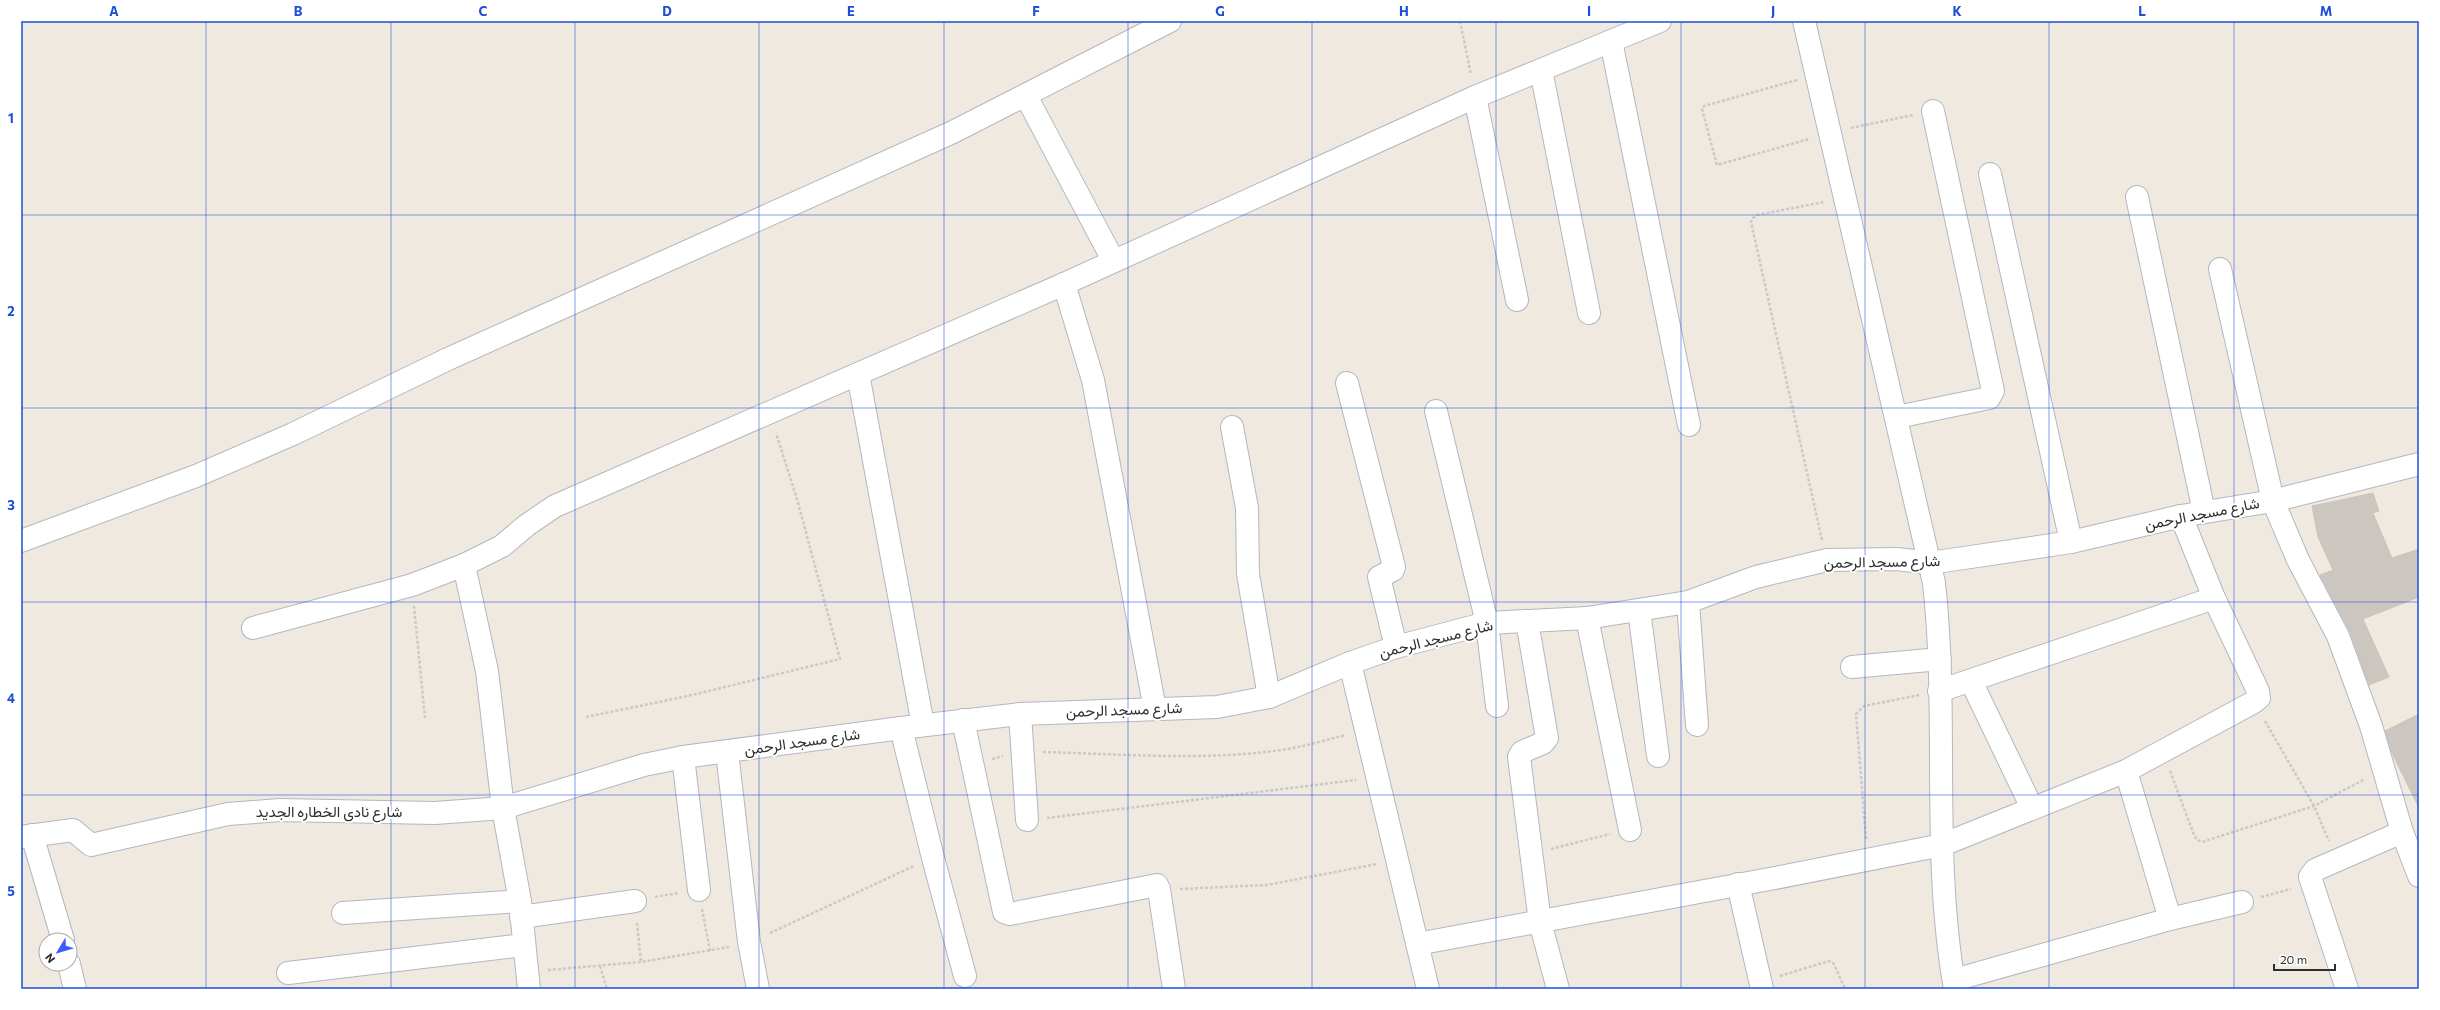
<svg xmlns="http://www.w3.org/2000/svg" width="2440" height="1010" viewBox="0 0 2440 1010" font-family="Commissioner,Vazirmatn,sans-serif">
<style>
.building{fill:#cbc6bf;stroke:#ccc6b9}
.lines{fill:none;stroke-linecap:round;stroke-linejoin:round}
.minor-casing{stroke:#b4b6c2;stroke-width:24}
.path{stroke:#c9c9c9;stroke-width:2.5;stroke-dasharray:3 2;stroke-linecap:butt}
.minor{stroke:#fff;stroke-width:22}
.grid{fill:none;stroke:#1d4ed8;stroke-width:1;stroke-opacity:0.55}
.labels{text-anchor:middle;stroke-width:4;stroke-linejoin:round;paint-order:stroke}
.street-label{font-size:15px;fill:#2e2e2e;stroke:#fff}
.neatline{fill:none;stroke:#1d4ed8;stroke-width:1.5}
.grid-label{font-size:13px;text-anchor:middle;font-weight:bold;fill:#1d4ed8}
</style>
<rect width="100%" height="100%" fill="#f0e9e0"/>
<g class="building">
<polygon points="2373,493 2379,511 2373,513 2392,558 2419,549 2419,597 2363,619 2389,677 2369,685 2350,632 2320,575 2333,570 2318,537 2312,506"/>
<polygon points="2419,714 2419,808 2392,753 2385,731"/>
</g>
<g class="lines">
<g class="minor-casing">
<g id="minor">
<path d="M1804,21L1934,583C1949,718 1931,855 1955,989"/>
<polyline points="1611,41 1689,425"/>
<polyline points="1541,70 1589,313"/>
<polyline points="1026,96 1113,260"/>
<polyline points="1475,97 1517,300"/>
<polyline points="1990,174 2071,542"/>
<polyline points="2137,197 2204,512"/>
<polyline points="2220,269 2273,501 2298,560 2338,636 2371,726 2402,832 2419,876"/>
<polyline points="1064,284 1093,380 1155,709"/>
<polyline points="858,374 923,725"/>
<polyline points="1347,383 1394,567 1393,570 1379,577 1396,647"/>
<polyline points="1436,411 1487,623 1497,706"/>
<polyline points="1897,417 1989,398 1993,391 1933,111"/>
<polyline points="1232,427 1247,508 1248,574 1269,697"/>
<polyline points="21,541 196,476 293,434 448,359 953,132 1170,21"/>
<polyline points="464,565 487,671 503,808 520,901 529,989"/>
<polyline points="1688,602 1697,725"/>
<polyline points="1639,610 1658,756"/>
<polyline points="1587,618 1630,830"/>
<polyline points="1527,621 1547,738 1543,743 1522,752 1519,757 1540,922 1558,989"/>
<polyline points="253,628 412,585 464,565 502,546 527,525 555,506 1064,284 1475,97 1660,21"/>
<polyline points="1350,663 1428,989"/>
<polyline points="1852,667 1940,659"/>
<polyline points="1971,681 2032,808"/>
<polyline points="1939,691 2214,598"/>
<polyline points="1020,714 1027,820"/>
<polyline points="963,720 1004,912 1010,914 1157,885 1159,889 1174,989"/>
<polyline points="901,728 933,858 965,976"/>
<polyline points="727,752 749,942 758,989"/>
<polyline points="683,757 699,890"/>
<polyline points="2126,771 2170,919"/>
<polyline points="32,835 63,940"/>
<polyline points="21,837 73,830 91,845 228,814 280,810 435,813 503,808 644,765 683,757 901,728 1020,714 1217,707 1269,697 1350,663 1396,647 1487,623 1587,618 1688,602 1756,577 1827,560 1897,559 1930,563 2071,542 2181,516 2273,501 2419,464"/>
<polyline points="1738,884 1762,989"/>
<polyline points="343,913 520,901"/>
<polyline points="521,917 635,901"/>
<polyline points="1417,944 1775,878 1942,845 2126,771 2254,702 2259,698 2258,691 2214,598 2181,516"/>
<polyline points="69,964 75,989"/>
<polyline points="288,973 524,945"/>
<polyline points="1954,980 2170,919 2242,902"/>
<polyline points="2347,989 2310,877 2315,870 2402,832"/>
</g>
</g>
<g class="path">
<polyline points="1460,21 1471,75"/>
<polyline points="1797,80 1704,106 1702,109 1717,165 1809,139"/>
<polyline points="1851,128 1913,115"/>
<polyline points="1822,540 1751,222 1753,218 1757,215 1824,202"/>
<polyline points="414,606 425,718"/>
<polyline points="586,717 688,696 840,659 797,499 776,433"/>
<polyline points="2265,721 2314,806 2329,841"/>
<path d="M1043,752C1122,754 1203,761 1281,750C1303,747 1325,740 1346,735"/>
<polyline points="992,759 1003,756"/>
<polyline points="2170,771 2194,835 2197,840 2202,842 2314,806 2365,779"/>
<polyline points="1047,818 1356,780"/>
<polyline points="1866,839 1856,714 1864,706 1919,695"/>
<polyline points="1551,849 1610,834"/>
<polyline points="1180,889 1267,885 1377,864"/>
<polyline points="655,897 678,893"/>
<polyline points="2261,897 2291,889"/>
<polyline points="702,909 710,951"/>
<polyline points="637,923 641,962"/>
<polyline points="770,933 914,866"/>
<polyline points="600,966 607,989"/>
<polyline points="548,970 641,962 729,947"/>
<polyline points="1780,976 1829,961 1834,964 1845,989"/>
</g>
<use href="#minor" class="minor"/>
</g>
<path class="grid" d="M206,21V989M391,21V989M575,21V989M759,21V989M944,21V989M1128,21V989M1312,21V989M1496,21V989M1681,21V989M1865,21V989M2049,21V989M2234,21V989M21,215H2419M21,408H2419M21,602H2419M21,795H2419"/>
<g class="labels">
<g class="street-label">
<text transform="translate(2202 514) rotate(-11)" y="5">شارع مسجد الرحمن</text>
<text transform="translate(1882 562) rotate(-1)" y="5">شارع مسجد الرحمن</text>
<text transform="translate(1436 639) rotate(-14)" y="5">شارع مسجد الرحمن</text>
<text transform="translate(1124 710) rotate(-2)" y="5">شارع مسجد الرحمن</text>
<text transform="translate(802 742) rotate(-8)" y="5">شارع مسجد الرحمن</text>
<text x="329" y="817">شارع نادى الخطاره الجديد</text>
</g>
</g>
<rect width="2440" height="1010" fill="none" stroke="#ffffff" stroke-width="44"/>
<g transform="translate(58 952) rotate(232)"><circle r="19" fill="#ffffff" stroke="#ababab"/>
<path d="M0-3L7 15L0 10L-7 15Z" fill="#3e5bff"/>
<text y="-6" font-size="11" font-weight="bold" text-anchor="middle" fill="#2e2e2e">N</text>
</g>
<path d="M2274 964v6h61v-6" fill="none" stroke="#2e2e2e" stroke-width="2"/>
<text x="2280" y="964" font-size="12" fill="#2e2e2e" stroke="#ffffff" stroke-width="3" paint-order="stroke">20 m</text>
<rect x="22" y="22" width="2396" height="966" class="neatline"/>
<g class="grid-label">
<text x="114" y="16">A</text>
<text x="298" y="16">B</text>
<text x="483" y="16">C</text>
<text x="667" y="16">D</text>
<text x="851" y="16">E</text>
<text x="1036" y="16">F</text>
<text x="1220" y="16">G</text>
<text x="1404" y="16">H</text>
<text x="1589" y="16">I</text>
<text x="1773" y="16">J</text>
<text x="1957" y="16">K</text>
<text x="2142" y="16">L</text>
<text x="2326" y="16">M</text>
<text x="11" y="123">1</text>
<text x="11" y="316">2</text>
<text x="11" y="510">3</text>
<text x="11" y="703">4</text>
<text x="11" y="896">5</text>
</g>
</svg>
